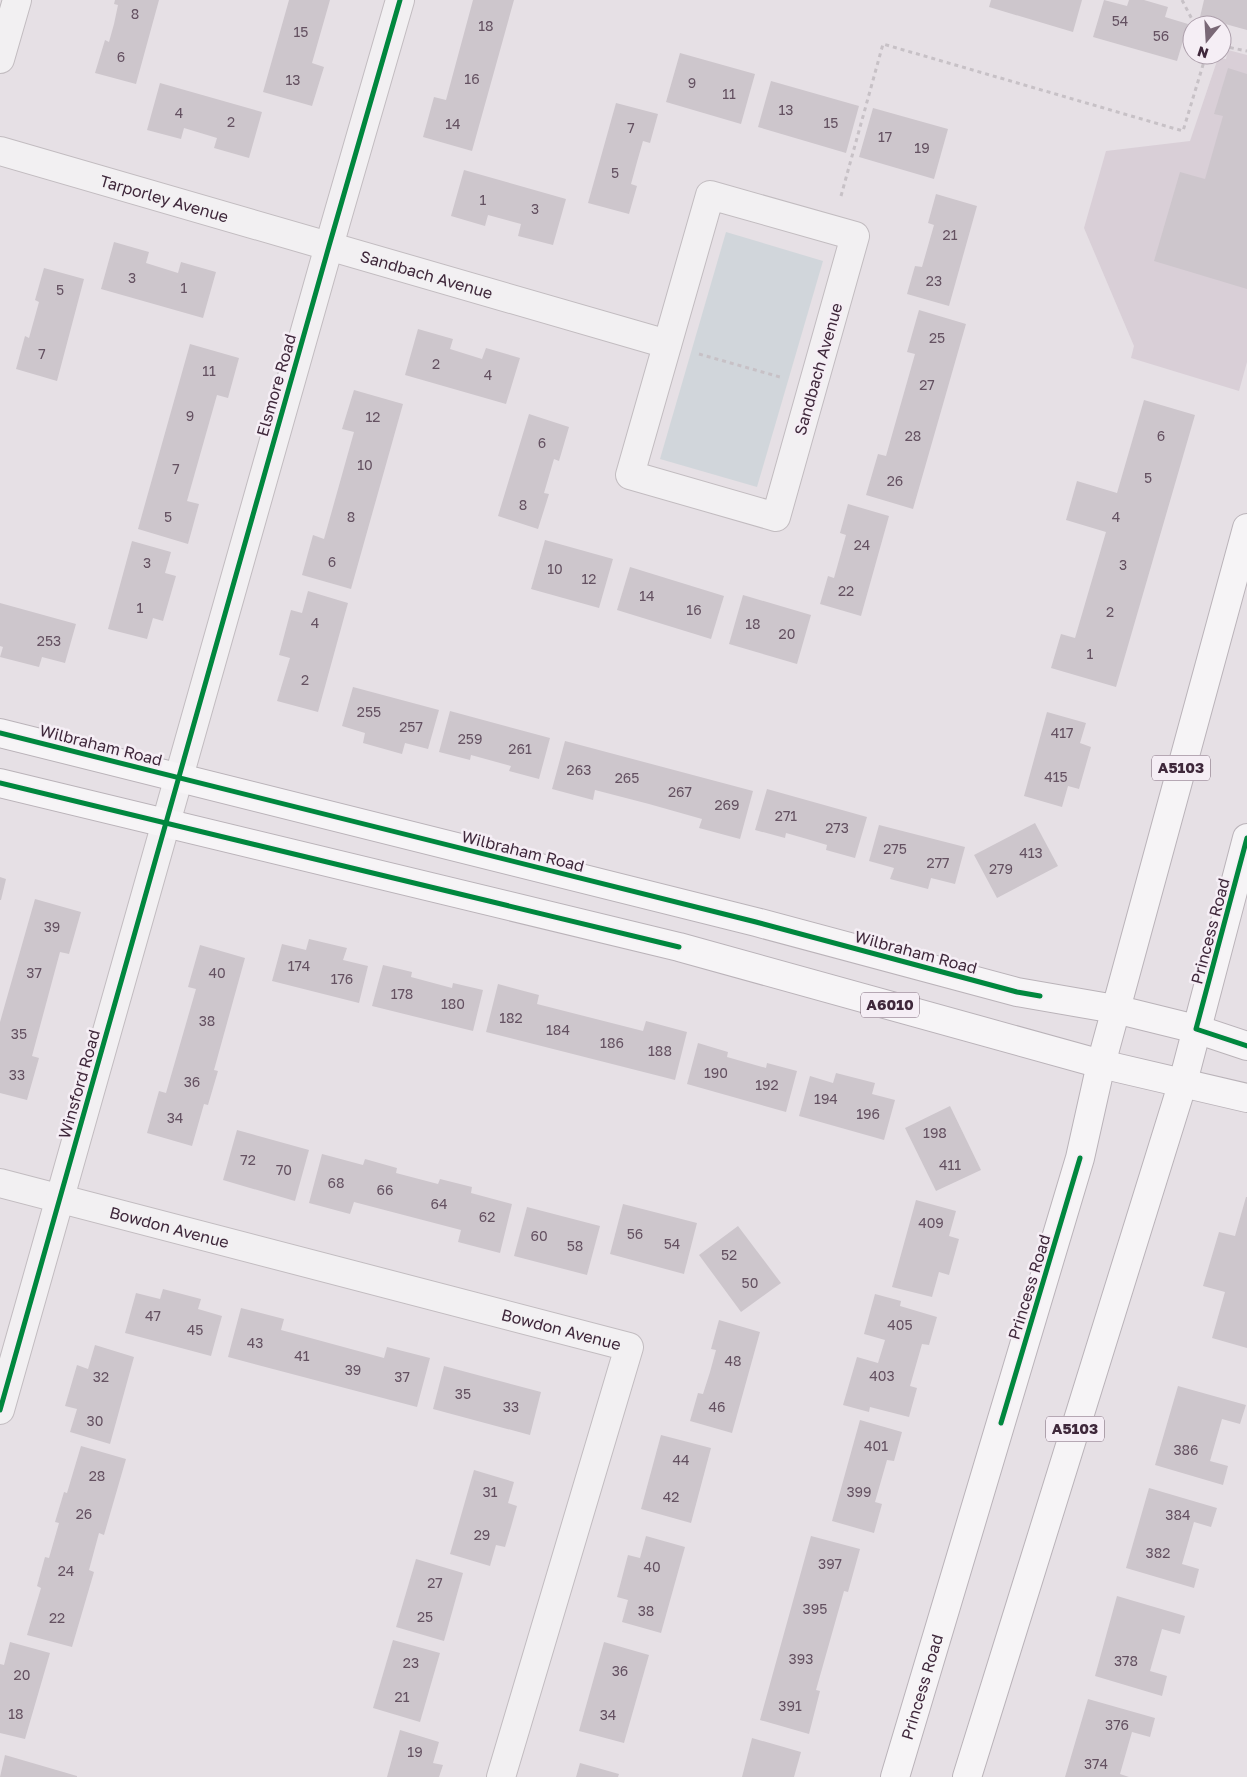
<svg xmlns="http://www.w3.org/2000/svg" width="1247" height="1777" viewBox="0 0 1247 1777" font-family="'Golos Text',sans-serif">
<style>
.built{fill:#d9cfd7}
.green{fill:#d1d6db}
.building{fill:#cdc6cc}
.lines{fill:none;stroke-linecap:round;stroke-linejoin:round}
.minor-casing{stroke:#c2bcc0;stroke-width:30}
.highway-casing{stroke:#bab3b9;stroke-width:30}
.path{stroke:#c7c1c6;stroke-width:3;stroke-dasharray:4 4;stroke-linecap:butt}
.minor{stroke:#f2f0f2;stroke-width:28}
.highway{stroke:#f6f4f6;stroke-width:28}
.cycleway-casing{stroke:#f5eef5;stroke-width:8}
.cycleway{stroke:#00873e;stroke-width:5}
.labels{text-anchor:middle;stroke-width:5;stroke-linejoin:round;paint-order:stroke}
.number-label{font-size:14px;fill:#645161}
.shield{fill:#f5eef5;stroke:#766373;stroke-width:1}
.shield-label{font-size:15px;font-weight:bold;fill:#3f283b}
.street-label{font-size:16px;fill:#3f283b;stroke:#f5eef5}
</style>
<rect width="100%" height="100%" fill="#e6e0e5"/>
<polygon class="built" points="1228,50 1247,55 1247,362 1239,391 1131,358 1134,346 1084,228 1106,151 1190,141 1218,58 1226,59"/>
<polygon class="green" points="726,232 823,261 757,487 660,459"/>
<g class="building">
<polygon points="115,0 159,0 136,84 95,73 105,40 109,42 114,24 118,5 114,4"/>
<polygon points="289,0 330,0 312,63 324,67 312,106 263,92"/>
<polygon points="473,0 514,0 472,151 423,137 434,97 446,100"/>
<polygon points="991,0 1082,0 1073,32 989,7"/>
<polygon points="1104,0 1127,6 1129,0 1144,0 1168,7 1165,17 1188,24 1177,61 1093,37"/>
<polygon points="1204,0 1247,0 1247,30 1200,17"/>
<polygon points="680,53 755,74 741,124 666,102"/>
<polygon points="1228,68 1247,74 1247,289 1154,261 1180,172 1205,179 1223,116 1214,114"/>
<polygon points="771,81 859,106 846,153 758,127"/>
<polygon points="160,83 262,112 249,158 214,148 217,138 184,128 181,139 147,130"/>
<polygon points="616,103 658,114 650,143 643,141 637,162 631,184 637,186 629,214 588,203"/>
<polygon points="873,108 948,129 934,179 859,157"/>
<polygon points="464,170 566,199 553,245 518,236 521,224 488,215 485,226 451,216"/>
<polygon points="936,194 977,206 949,306 907,294 915,266 922,267 934,225 928,223"/>
<polygon points="114,242 149,252 146,263 178,273 181,262 216,272 203,318 101,289"/>
<polygon points="44,268 84,279 57,381 16,369 25,336 29,338 39,302 35,300"/>
<polygon points="919,310 966,324 913,509 866,495 878,454 886,456 915,354 907,352"/>
<polygon points="418,329 453,339 450,349 482,359 486,348 520,358 506,404 405,375"/>
<polygon points="190,344 239,358 228,398 217,395 187,501 199,504 188,544 138,529"/>
<polygon points="354,390 403,404 351,589 302,575 313,535 324,539 354,432 342,429"/>
<polygon points="1144,400 1195,415 1116,687 1051,668 1061,634 1075,638 1106,532 1066,520 1077,481 1117,493"/>
<polygon points="529,414 569,427 559,461 554,459 544,493 549,494 538,529 498,516"/>
<polygon points="848,504 889,516 861,616 820,604 828,576 834,578 846,535 840,533"/>
<polygon points="545,540 613,559 599,608 531,589"/>
<polygon points="132,541 171,552 165,573 176,576 163,621 153,618 147,639 108,629"/>
<polygon points="630,567 724,596 711,639 617,610"/>
<polygon points="308,591 348,603 318,712 277,701 290,658 279,655 291,610 302,613"/>
<polygon points="743,595 811,615 797,664 729,644"/>
<polygon points="0,603 76,624 65,663 42,657 39,667 0,657 3,647 0,646"/>
<polygon points="353,687 439,710 428,749 405,743 402,754 363,743 365,733 342,726"/>
<polygon points="450,711 550,738 539,779 509,771 511,766 471,755 470,760 439,752"/>
<polygon points="1047,712 1086,723 1080,743 1091,747 1079,789 1068,786 1062,807 1024,796"/>
<polygon points="565,741 753,791 740,839 699,828 702,819 649,804 595,790 593,800 552,789"/>
<polygon points="767,789 867,817 855,858 826,850 827,845 807,839 786,833 785,838 755,830"/>
<polygon points="1035,823 1058,866 997,898 974,855"/>
<polygon points="879,825 965,847 955,884 931,878 928,889 890,879 894,868 869,861"/>
<polygon points="0,877 6,879 1,900 0,900"/>
<polygon points="35,899 81,912 69,954 60,952 32,1056 39,1058 27,1100 0,1093 0,1022"/>
<polygon points="309,939 347,948 343,960 368,966 359,1003 272,981 282,944 306,950"/>
<polygon points="200,945 245,958 214,1070 218,1071 208,1105 204,1104 192,1146 147,1133 159,1091 166,1093 196,989 188,987"/>
<polygon points="383,965 412,972 411,977 452,988 453,983 483,990 473,1031 372,1006"/>
<polygon points="498,984 539,995 537,1004 643,1031 646,1021 687,1032 675,1080 486,1032"/>
<polygon points="698,1043 728,1052 727,1057 766,1068 767,1063 797,1071 786,1112 687,1084"/>
<polygon points="836,1073 875,1083 872,1094 895,1100 884,1140 799,1116 810,1076 833,1083"/>
<polygon points="950,1106 981,1170 936,1191 905,1128"/>
<polygon points="237,1130 309,1150 295,1201 223,1180"/>
<polygon points="322,1154 363,1165 365,1159 397,1168 396,1173 438,1184 440,1179 472,1187 471,1193 512,1204 500,1253 458,1242 461,1230 354,1202 350,1214 309,1203"/>
<polygon points="1246,1197 1247,1197 1247,1348 1212,1338 1225,1292 1203,1286 1219,1232 1235,1236"/>
<polygon points="916,1200 956,1211 949,1236 959,1239 949,1275 939,1272 932,1297 892,1287"/>
<polygon points="623,1204 697,1223 684,1274 610,1254"/>
<polygon points="527,1207 600,1226 587,1275 514,1256"/>
<polygon points="738,1226 781,1283 741,1312 699,1255"/>
<polygon points="163,1289 201,1299 198,1309 222,1316 211,1356 125,1333 136,1293 160,1299"/>
<polygon points="875,1294 901,1301 900,1306 937,1317 929,1345 922,1344 910,1386 917,1388 909,1417 870,1407 869,1412 843,1405 857,1357 878,1363 885,1340 864,1334"/>
<polygon points="241,1308 284,1319 281,1330 384,1358 387,1347 430,1358 417,1407 228,1357"/>
<polygon points="719,1320 760,1332 732,1433 690,1421 698,1393 703,1394 710,1372 716,1350 711,1349"/>
<polygon points="95,1345 134,1357 110,1444 70,1432 77,1409 65,1406 77,1365 88,1369"/>
<polygon points="444,1366 541,1392 530,1435 433,1409"/>
<polygon points="1178,1386 1246,1405 1240,1424 1222,1419 1210,1461 1228,1466 1223,1485 1155,1465"/>
<polygon points="860,1420 902,1432 894,1461 887,1460 875,1502 882,1504 874,1533 832,1521"/>
<polygon points="661,1435 711,1448 691,1523 641,1509"/>
<polygon points="81,1446 126,1459 104,1535 99,1533 89,1570 94,1572 72,1647 27,1635 41,1588 37,1586 45,1557 49,1558 59,1523 55,1522 64,1492 67,1493"/>
<polygon points="474,1470 514,1482 508,1503 517,1506 511,1527 505,1547 496,1545 490,1566 450,1554"/>
<polygon points="1149,1488 1217,1508 1211,1527 1194,1522 1182,1564 1199,1569 1194,1588 1126,1568"/>
<polygon points="646,1536 685,1547 661,1633 622,1622 628,1600 617,1597 628,1555 640,1558"/>
<polygon points="811,1536 860,1549 848,1592 844,1591 816,1690 820,1691 809,1734 760,1720"/>
<polygon points="416,1559 463,1573 444,1641 396,1627"/>
<polygon points="1117,1596 1185,1616 1180,1634 1162,1629 1150,1671 1167,1676 1162,1696 1095,1676"/>
<polygon points="393,1640 440,1653 420,1722 373,1708"/>
<polygon points="10,1642 50,1653 25,1739 0,1733 0,1664 4,1665"/>
<polygon points="604,1642 649,1655 624,1743 579,1731"/>
<polygon points="1088,1699 1155,1718 1150,1737 1132,1732 1120,1774 1129,1777 1065,1777"/>
<polygon points="400,1730 439,1742 433,1763 443,1765 439,1777 387,1777"/>
<polygon points="752,1738 801,1752 794,1777 742,1777"/>
<polygon points="5,1755 77,1776 77,1777 0,1777"/>
<polygon points="580,1763 619,1774 618,1777 576,1777"/>
</g>
<g class="lines">
<g class="minor-casing">
<g id="minor">
<polyline points="0,59 17,0"/>
<path id="s1" d="M0,151L667,344"/>
<polygon points="710,195 855,236 776,517 630,475"/>
<path id="s2" d="M0,1183L629,1347L501,1777"/>
<polyline points="0,1410 329,246 400,0"/>
</g>
</g>
<g class="highway-casing">
<g id="highway">
<polyline points="0,733 756,922 1017,992 1115,1009 1196,1029 1247,1046"/>
<polyline points="0,783 679,947 1101,1064 1247,1098"/>
<path id="s3" d="M895,1777L1080,1158L1101,1064L1247,528"/>
<polyline points="967,1777 1183,1082 1247,838"/>
</g>
</g>
<g class="path">
<polyline points="1182,0 1195,25"/>
<polyline points="1222,46 1247,51"/>
<polyline points="841,196 883,44 1183,131 1206,55"/>
<polyline points="699,354 780,377"/>
</g>
<use href="#minor" class="minor"/>
<use href="#highway" class="highway"/>
<g class="cycleway-casing">
<g id="cycleway">
<polyline points="0,733 756,922 1017,992 1040,996"/>
<polyline points="0,783 679,947"/>
<polyline points="1247,838 1196,1029 1247,1046"/>
<polyline points="0,1410 329,246 400,0"/>
<polyline points="1001,1423 1080,1158"/>
</g>
</g>
<use href="#cycleway" class="cycleway"/>
</g>
<g class="labels">
<g class="number-label">
<text x="135" y="19">8</text>
<text x="1120" y="26">54</text>
<text x="486" y="31">18</text>
<text x="301" y="37">15</text>
<text x="1161" y="41">56</text>
<text x="121" y="62">6</text>
<text x="472" y="84">16</text>
<text x="293" y="85">13</text>
<text x="692" y="88">9</text>
<text x="729" y="99">11</text>
<text x="786" y="115">13</text>
<text x="179" y="118">4</text>
<text x="231" y="127">2</text>
<text x="831" y="128">15</text>
<text x="453" y="129">14</text>
<text x="631" y="133">7</text>
<text x="885" y="142">17</text>
<text x="922" y="153">19</text>
<text x="615" y="178">5</text>
<text x="483" y="205">1</text>
<text x="535" y="214">3</text>
<text x="950" y="240">21</text>
<text x="132" y="283">3</text>
<text x="934" y="286">23</text>
<text x="184" y="293">1</text>
<text x="60" y="295">5</text>
<text x="937" y="343">25</text>
<text x="42" y="359">7</text>
<text x="436" y="369">2</text>
<text x="209" y="376">11</text>
<text x="488" y="380">4</text>
<text x="927" y="390">27</text>
<text x="190" y="421">9</text>
<text x="373" y="422">12</text>
<text x="913" y="441">28</text>
<text x="1161" y="441">6</text>
<text x="542" y="448">6</text>
<text x="365" y="470">10</text>
<text x="176" y="474">7</text>
<text x="1148" y="483">5</text>
<text x="895" y="486">26</text>
<text x="523" y="510">8</text>
<text x="168" y="522">5</text>
<text x="351" y="522">8</text>
<text x="1116" y="522">4</text>
<text x="862" y="550">24</text>
<text x="332" y="567">6</text>
<text x="147" y="568">3</text>
<text x="1123" y="570">3</text>
<text x="555" y="574">10</text>
<text x="589" y="584">12</text>
<text x="846" y="596">22</text>
<text x="647" y="601">14</text>
<text x="140" y="613">1</text>
<text x="694" y="615">16</text>
<text x="1110" y="617">2</text>
<text x="315" y="628">4</text>
<text x="753" y="629">18</text>
<text x="787" y="639">20</text>
<text x="49" y="646">253</text>
<text x="1090" y="659">1</text>
<text x="305" y="685">2</text>
<text x="369" y="717">255</text>
<text x="411" y="732">257</text>
<text x="1062" y="738">417</text>
<text x="470" y="744">259</text>
<text x="520" y="754">261</text>
<text x="579" y="775">263</text>
<text x="1056" y="782">415</text>
<text x="627" y="783">265</text>
<text x="680" y="797">267</text>
<text x="727" y="810">269</text>
<text x="786" y="821">271</text>
<text x="837" y="833">273</text>
<text x="895" y="854">275</text>
<text x="1031" y="858">413</text>
<text x="938" y="868">277</text>
<text x="1001" y="874">279</text>
<text x="52" y="932">39</text>
<text x="299" y="971">174</text>
<text x="34" y="978">37</text>
<text x="217" y="978">40</text>
<text x="342" y="984">176</text>
<text x="402" y="999">178</text>
<text x="453" y="1009">180</text>
<text x="511" y="1023">182</text>
<text x="207" y="1026">38</text>
<text x="558" y="1035">184</text>
<text x="19" y="1039">35</text>
<text x="612" y="1048">186</text>
<text x="660" y="1056">188</text>
<text x="716" y="1078">190</text>
<text x="17" y="1080">33</text>
<text x="192" y="1087">36</text>
<text x="767" y="1090">192</text>
<text x="826" y="1104">194</text>
<text x="868" y="1119">196</text>
<text x="175" y="1123">34</text>
<text x="935" y="1138">198</text>
<text x="248" y="1165">72</text>
<text x="950" y="1170">411</text>
<text x="284" y="1175">70</text>
<text x="336" y="1188">68</text>
<text x="385" y="1195">66</text>
<text x="439" y="1209">64</text>
<text x="487" y="1222">62</text>
<text x="931" y="1228">409</text>
<text x="635" y="1239">56</text>
<text x="539" y="1241">60</text>
<text x="672" y="1249">54</text>
<text x="575" y="1251">58</text>
<text x="729" y="1260">52</text>
<text x="750" y="1288">50</text>
<text x="153" y="1321">47</text>
<text x="900" y="1330">405</text>
<text x="195" y="1335">45</text>
<text x="255" y="1348">43</text>
<text x="302" y="1361">41</text>
<text x="733" y="1366">48</text>
<text x="353" y="1375">39</text>
<text x="882" y="1381">403</text>
<text x="101" y="1382">32</text>
<text x="402" y="1382">37</text>
<text x="463" y="1399">35</text>
<text x="511" y="1412">33</text>
<text x="717" y="1412">46</text>
<text x="95" y="1426">30</text>
<text x="876" y="1451">401</text>
<text x="1186" y="1455">386</text>
<text x="681" y="1465">44</text>
<text x="97" y="1481">28</text>
<text x="490" y="1497">31</text>
<text x="859" y="1497">399</text>
<text x="671" y="1502">42</text>
<text x="84" y="1519">26</text>
<text x="1178" y="1520">384</text>
<text x="482" y="1540">29</text>
<text x="1158" y="1558">382</text>
<text x="830" y="1569">397</text>
<text x="652" y="1572">40</text>
<text x="66" y="1576">24</text>
<text x="435" y="1588">27</text>
<text x="815" y="1614">395</text>
<text x="646" y="1616">38</text>
<text x="425" y="1622">25</text>
<text x="57" y="1623">22</text>
<text x="801" y="1664">393</text>
<text x="1126" y="1666">378</text>
<text x="411" y="1668">23</text>
<text x="620" y="1676">36</text>
<text x="22" y="1680">20</text>
<text x="402" y="1702">21</text>
<text x="790" y="1711">391</text>
<text x="16" y="1719">18</text>
<text x="608" y="1720">34</text>
<text x="1117" y="1730">376</text>
<text x="415" y="1757">19</text>
<text x="1096" y="1769">374</text>
</g>
<g class="shield">
<rect x="1152" y="755.5" width="58" height="25" rx="4"/>
<rect x="861" y="992.5" width="58" height="25" rx="4"/>
<rect x="1046" y="1416.5" width="58" height="25" rx="4"/>
</g>
<g class="shield-label">
<text x="1181" y="773">A5103</text>
<text x="890" y="1010">A6010</text>
<text x="1075" y="1434">A5103</text>
</g>
<g class="street-label">
<text dy="6" stroke="none"><textPath href="#s1" startOffset="171">Tarporley Avenue</textPath></text>
<text dy="6" stroke="none"><textPath href="#s1" startOffset="444">Sandbach Avenue</textPath></text>
<text transform="translate(818 369) rotate(-74)" y="6">Sandbach Avenue</text>
<text transform="translate(276 385) rotate(-74)" y="6">Elsmore Road</text>
<text transform="translate(101 745) rotate(14)" y="6">Wilbraham Road</text>
<text transform="translate(523 851) rotate(14)" y="6">Wilbraham Road</text>
<text transform="translate(1210 931) rotate(-75)" y="6">Princess Road</text>
<text transform="translate(916 952) rotate(15)" y="6">Wilbraham Road</text>
<text transform="translate(79 1084) rotate(-74)" y="6">Winsford Road</text>
<text dy="6" stroke="none"><textPath href="#s2" startOffset="175">Bowdon Avenue</textPath></text>
<text transform="translate(1029 1287) rotate(-73)" y="6">Princess Road</text>
<text dy="6" stroke="none"><textPath href="#s2" startOffset="580">Bowdon Avenue</textPath></text>
<text dy="6" stroke="none"><textPath href="#s3" startOffset="94">Princess Road</textPath></text>
</g>
</g>
<g transform="translate(1207 40) rotate(198)"><circle r="24" fill="#f5eef5" stroke="#ac9fab"/>
<path d="M0-4L9 19L0 12L-9 19Z" fill="#796876"/>
<text y="-8" font-size="14" font-weight="bold" text-anchor="middle" fill="#3f283b">N</text>
</g>
</svg>
